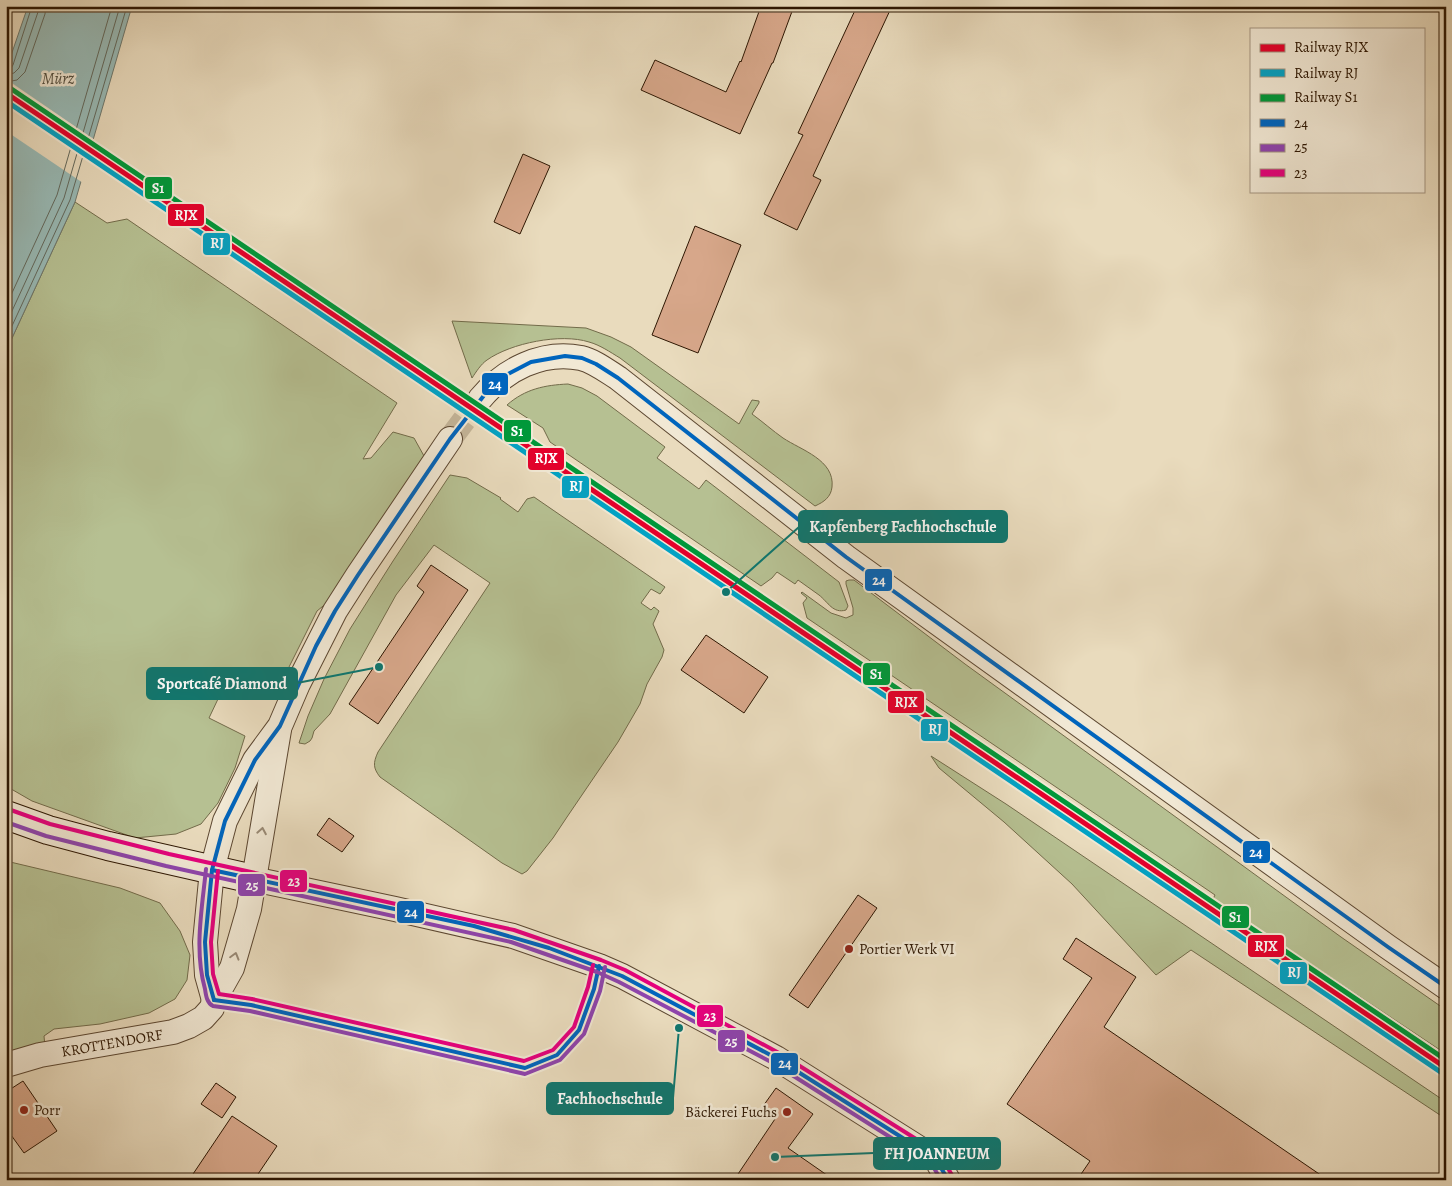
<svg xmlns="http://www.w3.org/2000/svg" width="1452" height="1186" viewBox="0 0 1452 1186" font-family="Alegreya,serif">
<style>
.green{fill:#b6c092;stroke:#726b4a}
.water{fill:#98bab6;stroke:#6d786e}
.pier{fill:#e9dbbd}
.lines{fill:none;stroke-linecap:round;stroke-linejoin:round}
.shore{stroke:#62685c;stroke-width:1}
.building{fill:#d7a78a;stroke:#2d1602}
.street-tunnel{stroke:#c3b498;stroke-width:24;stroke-dasharray:24 12;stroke-linecap:butt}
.street-casing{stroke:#5c4731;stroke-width:26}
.secondary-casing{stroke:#2d1602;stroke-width:30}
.street{stroke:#f1e8d4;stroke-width:24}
.secondary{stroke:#f1e8d4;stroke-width:28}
.bus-1-casing{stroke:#f1e8d4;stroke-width:8}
.bus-2-casing{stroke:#f1e8d4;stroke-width:8}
.bus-3-casing{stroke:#f1e8d4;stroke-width:8}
.bus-1{stroke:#0065bd;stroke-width:4}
.bus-2{stroke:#8e44ad;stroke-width:4}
.bus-3{stroke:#e5007d;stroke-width:4}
.rail-1-casing{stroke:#f1e8d4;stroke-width:9}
.rail-2-casing{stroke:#f1e8d4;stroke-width:9}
.rail-3-casing{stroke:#f1e8d4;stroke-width:9}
.rail-1{stroke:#e4002b;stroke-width:5}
.rail-2{stroke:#02a2c4;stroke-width:5}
.rail-3{stroke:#00983a;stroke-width:5}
.oneway{stroke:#998a76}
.poi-dot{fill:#8f2418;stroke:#f1e8d4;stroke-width:2}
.labels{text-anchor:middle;stroke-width:5;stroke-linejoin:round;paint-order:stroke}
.poi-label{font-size:15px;fill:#2d1602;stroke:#f1e8d4;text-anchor:start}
.street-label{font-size:15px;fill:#2d1602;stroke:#f1e8d4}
.water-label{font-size:16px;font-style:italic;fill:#524f41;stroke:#f1e8d4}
.leader{fill:none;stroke:#0f766e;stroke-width:2}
.callout-dot{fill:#0f766e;stroke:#f1e8d4;stroke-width:2}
.callout{fill:#0f766e;stroke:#0f766e;stroke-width:2}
.callout-label{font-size:16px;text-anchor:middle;font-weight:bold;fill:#fff}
.line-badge{stroke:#f1e8d4;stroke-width:2}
.badge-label{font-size:14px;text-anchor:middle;font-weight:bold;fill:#fff}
</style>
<rect width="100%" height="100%" fill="#e9dbbd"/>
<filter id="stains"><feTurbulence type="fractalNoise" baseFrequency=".004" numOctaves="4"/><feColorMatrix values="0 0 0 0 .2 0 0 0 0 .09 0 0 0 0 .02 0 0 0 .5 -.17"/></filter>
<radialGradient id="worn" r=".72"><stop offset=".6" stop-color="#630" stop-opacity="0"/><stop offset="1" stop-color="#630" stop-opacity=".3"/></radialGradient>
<g class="green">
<polygon points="75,202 107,223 127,219 397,403 363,459 371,458 393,432 414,438 424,456 339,593 317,611 286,673 274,690 262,695 227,680 209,718 245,736 235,768 218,803 201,824 176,834 135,838 32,801 6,786 6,351"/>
<path d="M452,321L586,328L611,337L631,347L739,424L752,400L759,401V403L752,414C763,422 773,431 783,438C801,450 835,460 832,487C831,497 824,502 815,506L620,358C610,352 600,345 589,342C561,333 511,343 487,360C481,364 476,372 472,378Z"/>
<path d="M568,384L582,388L597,396L665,447L657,458L699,489L706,480L839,582L848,606L846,610C833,614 828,602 819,595C812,590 805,585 798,580L795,584L777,572L772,578L761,586L550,442L543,428L507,405C525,389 545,385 568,384Z"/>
<path d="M450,475L467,478L501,498L500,499L518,512L527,499L534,497L665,587L660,594L651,589L641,603L651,610L654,607L659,611L653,624L664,650L662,657L647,684L640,704L618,742L567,817L553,838L527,871L522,874L502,863L380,777C373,768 373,763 378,752L490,583L434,545L396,595L330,714L314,731L312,738L310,741L305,744L299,743L308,716L324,679L350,629L393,561Z"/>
<polygon points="849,580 854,580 965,664 1341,937 1446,1010 1446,1054 1213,899 1215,895 807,618 803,603 807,598 801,593 802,592 831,613 846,618 853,615 853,608 846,584 846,581"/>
<polygon points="931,756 1006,804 1446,1102 1446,1119 1191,950 1156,975 1072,884 1004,822 939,768"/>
<polygon points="6,861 120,888 160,903 180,931 190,955 187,980 175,999 149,1013 100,1024 54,1029 44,1036 45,1047 6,1055"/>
</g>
<polygon class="water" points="28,6 132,6 75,202 6,351 6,70"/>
<polygon class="pier" points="6,79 95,140 83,183 6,131"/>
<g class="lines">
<g class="shore">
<polyline points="6,69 11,68 13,65 32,6"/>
<polyline points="6,75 14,73 19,68 38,12 39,6"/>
<polyline points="6,82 17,80 25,72 45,14 46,6"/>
<polyline points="6,306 57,195 112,6"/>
<polyline points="6,324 64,198 120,6"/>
<polyline points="6,339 70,200 127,6"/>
</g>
</g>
<g class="building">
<polygon points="761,6 794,6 773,63 772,63 740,134 641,90 655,60 726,92 740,61 741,62"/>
<polygon points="857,6 892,6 813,176 821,180 797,230 764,214 803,135 798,133"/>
<polygon points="523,154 550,166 520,234 494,222"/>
<polygon points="695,226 741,245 698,353 652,335"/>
<polygon points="431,565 468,590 378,724 349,704 424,592 417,586"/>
<polygon points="706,635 768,677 744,713 681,670"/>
<polygon points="329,818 354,836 342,852 317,835"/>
<polygon points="858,895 877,908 808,1008 789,995"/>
<polygon points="1076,938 1136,977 1104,1027 1328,1180 1077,1180 1090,1161 1007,1104 1092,978 1063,959"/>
<polygon points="23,1081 57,1131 24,1153 6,1128 6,1092"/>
<polygon points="216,1083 236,1097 222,1118 201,1104"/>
<polygon points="776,1088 813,1114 788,1148 834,1180 734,1180 775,1119 761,1109"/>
<polygon points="232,1116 277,1146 254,1180 189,1180"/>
</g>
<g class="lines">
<polyline class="street-tunnel" points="450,439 480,399"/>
<g class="street-casing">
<g id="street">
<path d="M480,399C504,370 542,350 581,358C594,361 607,371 618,378L846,557L1388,947L1446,987"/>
<polyline points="253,879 395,909 513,936 599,966 622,976 776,1058 936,1159 948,1180"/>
<polyline points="214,1000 207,975 205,942 212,870 225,821 255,760 280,726 298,684 335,611 358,575 450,439"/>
<polyline points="6,1065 40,1055 173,1032 189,1026 203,1018 212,1008 214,1000 232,968 249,909 279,730"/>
</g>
</g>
<g class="secondary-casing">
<polyline id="secondary" points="6,815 48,830 108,846 253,879"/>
</g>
<use href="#street" class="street"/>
<use href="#secondary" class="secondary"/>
<g class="bus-1-casing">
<g id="bus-1">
<polyline points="212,870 474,926 549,948 622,976 776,1058 936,1159 948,1180"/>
<polyline points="214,1000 207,975 205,942 212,870 225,821 255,760 280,726 316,646 335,611 358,575 450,439 489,389 504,376 531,362 565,356 582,358 596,364 618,378 846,557 1388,947 1446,987"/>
<polyline points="214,1000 251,1005 525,1068 557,1055 579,1030 594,989 599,966"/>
</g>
</g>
<g class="bus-2-casing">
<g id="bus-2">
<polyline points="6,822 46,836 166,866 511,942 597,972 619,982 773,1063 931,1163 941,1180"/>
<path d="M206,869C202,909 194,950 205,989C206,996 207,1003 213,1006L250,1011L525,1074L560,1060L584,1034L600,991L605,967"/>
</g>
</g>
<g class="bus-3-casing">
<g id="bus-3">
<polyline points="8,809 50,824 169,854 514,930 601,960 625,970 779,1053 940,1154 953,1177"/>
<polyline points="218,871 211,942 213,974 219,994 252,999 524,1061 553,1050 574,1027 588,987 593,965"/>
</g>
</g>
<use href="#bus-1" class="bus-1"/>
<use href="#bus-2" class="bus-2"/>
<use href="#bus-3" class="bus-3"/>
<g class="rail-1-casing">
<polyline id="rail-1" points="6,93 1446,1068"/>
</g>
<g class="rail-2-casing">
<polyline id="rail-2" points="6,101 1442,1073"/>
</g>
<g class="rail-3-casing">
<polyline id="rail-3" points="10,88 1446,1060"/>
</g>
<use href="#rail-1" class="rail-1"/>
<use href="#rail-2" class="rail-2"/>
<use href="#rail-3" class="rail-3"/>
</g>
<defs><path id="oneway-chevron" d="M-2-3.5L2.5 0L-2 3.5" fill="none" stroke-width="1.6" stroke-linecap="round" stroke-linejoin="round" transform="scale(1.25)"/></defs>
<g class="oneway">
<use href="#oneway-chevron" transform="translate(262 831) rotate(-80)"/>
<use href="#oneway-chevron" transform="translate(235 956) rotate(-74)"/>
</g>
<g class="poi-dot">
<circle cx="849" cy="949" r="5"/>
<circle cx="24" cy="1110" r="5"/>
<circle cx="787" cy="1112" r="5"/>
</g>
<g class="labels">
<g class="poi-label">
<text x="859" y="954">Portier Werk VI</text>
<text x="34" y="1115">Porr</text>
<text x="777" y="1117" text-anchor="end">Bäckerei Fuchs</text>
</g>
<g class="street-label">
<text transform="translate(112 1043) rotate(-10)" y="5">KROTTENDORF</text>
</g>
<g class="water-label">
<text x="58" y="84">Mürz</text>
</g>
</g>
<path class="leader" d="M726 592L799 527M379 667L297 683M679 1028L673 1098M775 1157L874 1153"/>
<g class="callout-dot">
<circle cx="726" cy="592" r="5"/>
<circle cx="379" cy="667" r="5"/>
<circle cx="679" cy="1028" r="5"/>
<circle cx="775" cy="1157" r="5"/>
</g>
<g class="callout">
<rect x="799" y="511" width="208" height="31" rx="5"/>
<rect x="147" y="668" width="150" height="31" rx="5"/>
<rect x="547" y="1083" width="126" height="31" rx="5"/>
<rect x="874" y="1138" width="126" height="31" rx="5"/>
</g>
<g class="callout-label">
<text x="903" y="532">Kapfenberg Fachhochschule</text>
<text x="222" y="689">Sportcafé Diamond</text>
<text x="610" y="1104">Fachhochschule</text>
<text x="937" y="1159">FH JOANNEUM</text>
</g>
<g class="line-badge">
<rect x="144" y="176" width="29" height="24" rx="5" fill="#00983a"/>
<rect x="167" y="203" width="38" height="24" rx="5" fill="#e4002b"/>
<rect x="202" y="232" width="29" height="24" rx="5" fill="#02a2c4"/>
<rect x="481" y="372" width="28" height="24" rx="5" fill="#0065bd"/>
<rect x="503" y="419" width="29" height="24" rx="5" fill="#00983a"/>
<rect x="527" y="447" width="38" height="24" rx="5" fill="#e4002b"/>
<rect x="561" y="475" width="29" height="24" rx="5" fill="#02a2c4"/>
<rect x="864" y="568" width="29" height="24" rx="5" fill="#0065bd"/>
<rect x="862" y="662" width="29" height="24" rx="5" fill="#00983a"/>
<rect x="887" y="690" width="38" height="24" rx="5" fill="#e4002b"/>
<rect x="920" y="718" width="29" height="24" rx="5" fill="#02a2c4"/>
<rect x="1242" y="840" width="29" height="24" rx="5" fill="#0065bd"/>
<rect x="279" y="869" width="29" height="24" rx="5" fill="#e5007d"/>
<rect x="237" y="873" width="29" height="24" rx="5" fill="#8e44ad"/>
<rect x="396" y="900" width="29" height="24" rx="5" fill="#0065bd"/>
<rect x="1221" y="905" width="29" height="24" rx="5" fill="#00983a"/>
<rect x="1247" y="934" width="38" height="24" rx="5" fill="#e4002b"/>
<rect x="1279" y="961" width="29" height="24" rx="5" fill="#02a2c4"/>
<rect x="696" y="1004" width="28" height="24" rx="5" fill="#e5007d"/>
<rect x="717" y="1029" width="29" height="24" rx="5" fill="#8e44ad"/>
<rect x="770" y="1052" width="29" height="24" rx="5" fill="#0065bd"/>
</g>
<g class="badge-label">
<text x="158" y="193">S1</text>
<text x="186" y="220">RJX</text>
<text x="217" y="248">RJ</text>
<text x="495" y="389">24</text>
<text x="517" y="436">S1</text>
<text x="546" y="463">RJX</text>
<text x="576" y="491">RJ</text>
<text x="879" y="585">24</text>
<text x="876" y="679">S1</text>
<text x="906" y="707">RJX</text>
<text x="935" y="734">RJ</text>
<text x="1256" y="857">24</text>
<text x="294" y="886">23</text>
<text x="252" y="890">25</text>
<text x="411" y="917">24</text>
<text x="1235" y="922">S1</text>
<text x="1266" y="951">RJX</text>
<text x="1294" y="977">RJ</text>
<text x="710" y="1021">23</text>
<text x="731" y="1046">25</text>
<text x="785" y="1068">24</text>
</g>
<rect width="1452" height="1186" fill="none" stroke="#e9dbbd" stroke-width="25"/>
<rect x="8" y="8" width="1437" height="1171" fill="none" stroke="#2d1602" stroke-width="2.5"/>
<rect x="12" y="12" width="1427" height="1161" fill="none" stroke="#2d1602"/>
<rect x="1250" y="28" width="175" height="165" fill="#f1e8d4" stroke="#a39480"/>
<rect x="1260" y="44" width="25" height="8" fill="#e4002b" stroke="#a39480"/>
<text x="1294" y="52" font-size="15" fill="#2d1602">Railway RJX</text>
<rect x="1260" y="69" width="25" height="8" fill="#02a2c4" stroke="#a39480"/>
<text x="1294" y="78" font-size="15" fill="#2d1602">Railway RJ</text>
<rect x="1260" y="94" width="25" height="8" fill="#00983a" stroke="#a39480"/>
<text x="1294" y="102" font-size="15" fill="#2d1602">Railway S1</text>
<rect x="1260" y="119" width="25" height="8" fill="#0065bd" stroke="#a39480"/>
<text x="1294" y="128" font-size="15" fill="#2d1602">24</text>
<rect x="1260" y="144" width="25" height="8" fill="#8e44ad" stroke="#a39480"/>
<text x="1294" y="152" font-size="15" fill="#2d1602">25</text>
<rect x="1260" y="169" width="25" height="8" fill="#e5007d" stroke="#a39480"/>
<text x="1294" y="178" font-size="15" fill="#2d1602">23</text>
<rect width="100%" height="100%" filter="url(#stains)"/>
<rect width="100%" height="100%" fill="url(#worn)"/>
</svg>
